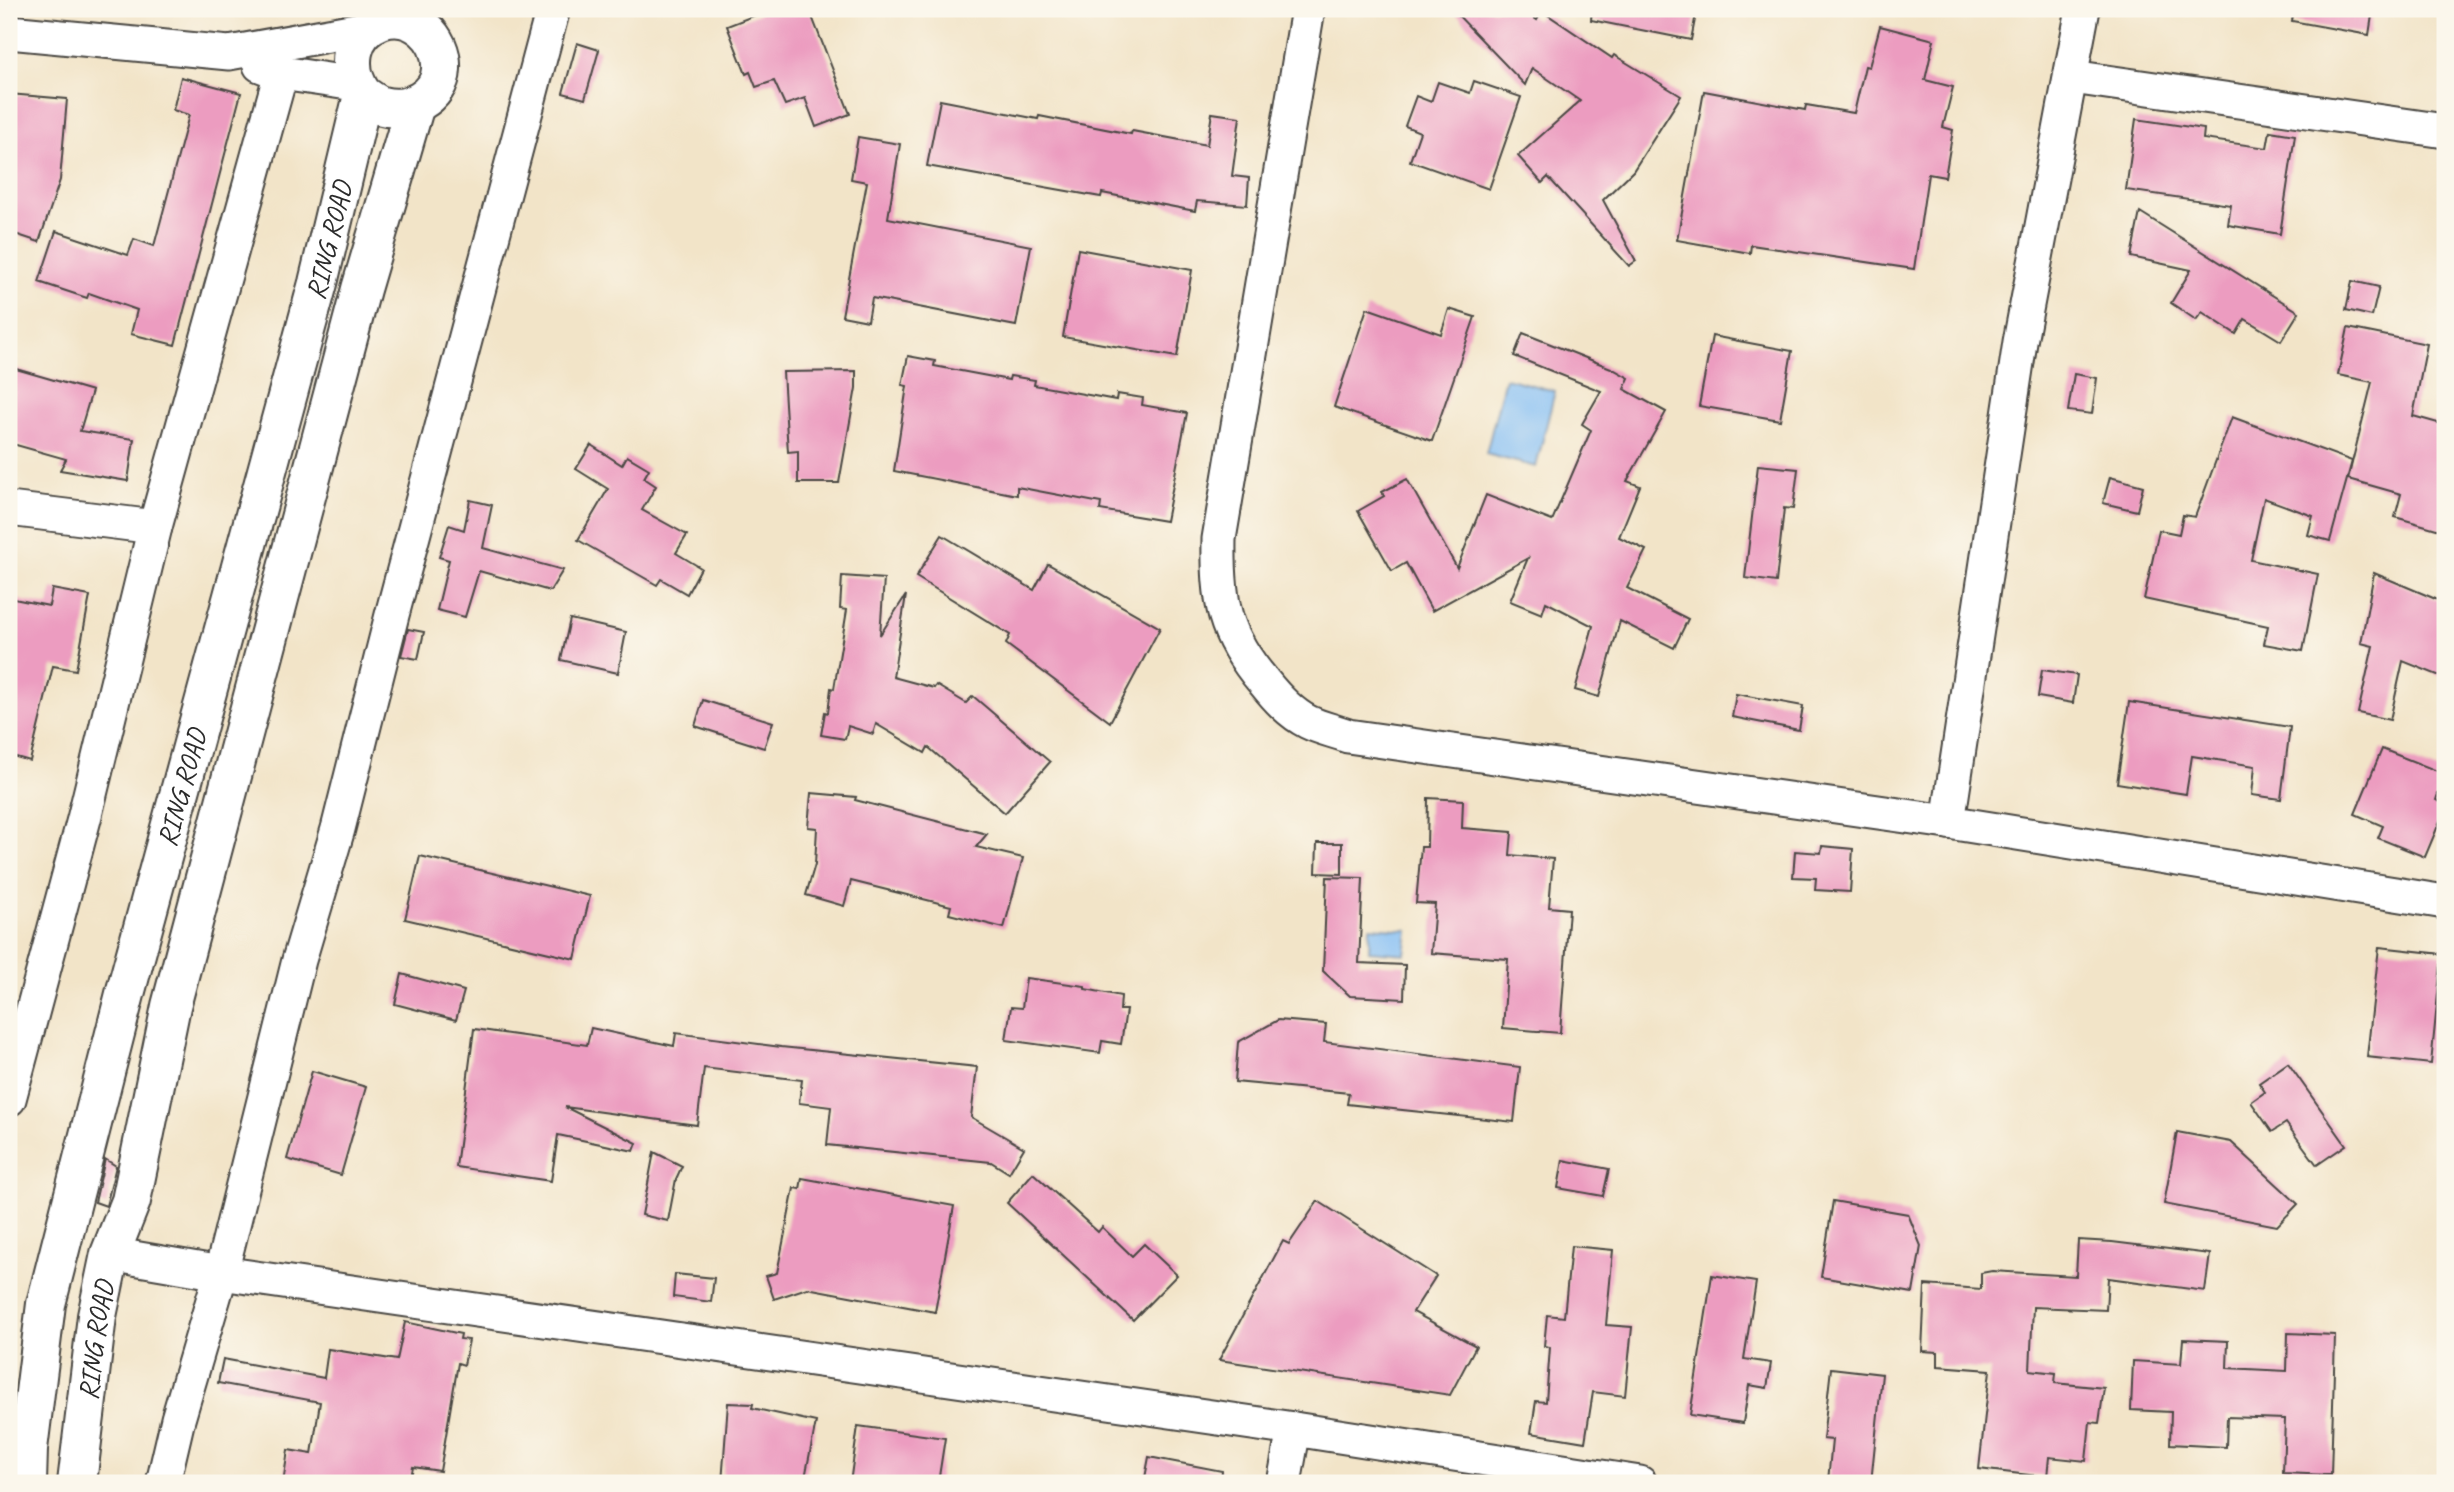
<svg xmlns="http://www.w3.org/2000/svg" width="2454" height="1492" viewBox="0 0 2454 1492" font-family="Caveat,sans-serif">
<style>
.water{fill:#82bdf4;stroke:#567490;stroke-width:2}
.building{fill:#ec9cc0}
.lines{fill:none;stroke-linecap:round;stroke-linejoin:round}
.minor-casing{stroke:#494743;stroke-width:37}
.primary-casing{stroke:#494743;stroke-width:42}
.minor{stroke:#fff;stroke-width:33}
.primary{stroke:#fff;stroke-width:38}
.labels{text-anchor:middle;stroke-width:7;stroke-linejoin:round;paint-order:stroke}
.street-label{font-size:28px;fill:#2b2b2b;stroke:#fbf7ec}
</style>
<rect width="100%" height="100%" fill="#fbf7ec"/>
<filter id="ink" filterUnits="userSpaceOnUse"><feTurbulence type="fractalNoise" baseFrequency=".0143" numOctaves="2"/><feDisplacementMap in="SourceGraphic" scale="14" xChannelSelector="R" yChannelSelector="G"/><feConvolveMatrix kernelMatrix="1 2 1 2 8 2 1 2 1" color-interpolation-filters="sRGB"/></filter>
<filter id="wash" filterUnits="userSpaceOnUse"><feTurbulence type="fractalNoise" baseFrequency=".00686" numOctaves="4" result="noise"/><feDisplacementMap in="SourceGraphic" scale="28" xChannelSelector="R" yChannelSelector="G"/><feGaussianBlur stdDeviation="1.57" result="paint"/><feColorMatrix in="noise" values="0 0 0 0 0 0 0 0 0 0 0 0 0 0 0 0 0 1.4 0 .05"/><feComposite in="paint" operator="in"/></filter>
<g filter="url(#wash)">
<rect width="100%" height="100%" fill="#f2e4c8"/>
<g class="water">
<polygon points="1505,378 1555,391 1536,467 1486,454"/>
<polygon points="1370,927 1408,930 1405,954 1369,951"/>
</g>
<g id="blocks">
<g class="building">
<polygon points="771,9 809,9 850,114 816,127 805,98 785,105 774,81 756,87 750,72 746,74 727,26"/>
<polygon points="1452,9 1521,9 1537,20 1542,11 1612,58 1614,55 1681,96 1633,171 1603,200 1636,261 1629,266 1548,177 1542,183 1518,156 1580,101 1532,68 1525,85"/>
<polygon points="1592,9 1697,9 1691,40 1591,20"/>
<polygon points="2294,9 2373,9 2369,35 2292,21"/>
<polygon points="1880,26 1934,40 1925,80 1953,87 1943,127 1953,130 1945,177 1928,174 1914,269 1751,245 1750,253 1677,240 1704,91 1805,110 1806,105 1854,113 1865,66 1869,67"/>
<polygon points="577,43 599,50 585,99 563,93"/>
<polygon points="181,77 241,93 175,345 131,334 137,310 89,293 87,298 39,282 56,231 128,255 134,239 154,246 189,115 173,110"/>
<polygon points="1474,81 1521,97 1489,189 1410,161 1420,132 1405,126 1416,96 1431,102 1438,82 1470,93"/>
<polygon points="9,94 67,99 60,180 39,242 9,232"/>
<polygon points="940,100 1038,119 1039,116 1131,134 1132,131 1207,145 1212,113 1240,117 1232,176 1249,178 1247,205 1197,201 1195,211 1102,193 1101,197 927,166"/>
<polygon points="2136,119 2204,129 2203,139 2267,148 2270,131 2295,135 2280,234 2228,225 2231,205 2126,190"/>
<polygon points="858,137 900,144 888,218 1031,246 1016,326 872,298 868,321 842,316 867,182 851,179"/>
<polygon points="2140,212 2299,312 2281,341 2245,319 2236,334 2202,312 2196,320 2171,303 2191,270 2131,257"/>
<polygon points="1078,249 1192,270 1177,357 1063,337"/>
<polygon points="2352,281 2379,287 2372,316 2346,310"/>
<polygon points="1367,308 1441,334 1449,309 1475,317 1432,441 1334,407"/>
<polygon points="2348,328 2427,344 2413,416 2445,425 2445,512 2440,530 2395,517 2401,494 2348,479 2372,382 2338,375"/>
<polygon points="1523,333 1611,368 1629,378 1624,389 1666,412 1627,481 1640,486 1619,537 1646,550 1627,588 1688,619 1674,648 1620,621 1599,697 1575,690 1593,626 1546,602 1542,614 1510,601 1528,558 1432,611 1406,563 1392,571 1358,511 1384,496 1382,492 1407,479 1457,568 1486,495 1552,521 1591,430 1582,424 1601,391 1514,356"/>
<polygon points="1712,336 1792,351 1780,420 1699,406"/>
<polygon points="908,356 935,361 934,366 1009,380 1010,376 1035,380 1034,385 1116,400 1117,394 1143,398 1142,405 1187,413 1166,521 1100,510 1101,503 1017,487 1017,495 894,471 907,386 902,385"/>
<polygon points="9,367 92,391 80,431 134,439 128,481 60,470 66,459 9,443"/>
<polygon points="856,371 856,388 839,483 798,483 798,451 788,452 783,372"/>
<polygon points="2074,374 2097,378 2092,414 2068,411"/>
<polygon points="2232,417 2352,461 2330,541 2308,535 2313,516 2264,498 2251,560 2318,574 2303,651 2264,644 2268,626 2144,599 2159,530 2179,534 2183,515 2195,517"/>
<polygon points="591,445 622,465 627,456 649,469 644,478 656,486 642,510 687,535 676,553 701,568 687,594 661,579 657,585 578,540 608,489 576,469"/>
<polygon points="1758,465 1798,469 1793,509 1784,508 1776,582 1745,578"/>
<polygon points="2110,477 2143,486 2137,511 2103,503"/>
<polygon points="470,500 492,505 483,548 563,570 550,591 479,571 465,617 437,610 449,560 439,557 449,525 464,530"/>
<polygon points="942,535 1034,590 1048,564 1160,628 1110,722 1006,644 1010,635 916,577"/>
<polygon points="2374,573 2445,603 2445,678 2403,661 2390,720 2358,713 2373,646 2361,643"/>
<polygon points="842,576 884,579 880,635 906,595 893,677 934,688 936,685 966,703 973,696 1050,762 1005,813 928,747 925,753 876,724 873,734 848,726 845,739 821,735 825,712 828,713 831,688 834,689 847,610 840,609"/>
<polygon points="52,589 90,596 76,670 53,666 30,761 9,755 9,598 49,606"/>
<polygon points="570,619 626,632 618,673 561,660"/>
<polygon points="408,629 424,632 418,659 401,656"/>
<polygon points="2042,670 2077,675 2073,703 2038,697"/>
<polygon points="1736,694 1803,706 1799,730 1732,717"/>
<polygon points="703,700 773,722 764,748 695,726"/>
<polygon points="2129,702 2290,727 2281,799 2252,795 2255,766 2192,756 2186,794 2117,783"/>
<polygon points="2382,749 2445,774 2436,800 2445,804 2445,809 2425,857 2378,838 2383,826 2355,814"/>
<polygon points="811,793 856,797 855,800 987,834 976,847 1023,858 1004,928 949,914 951,906 851,881 844,906 806,895 815,864 817,828 808,827"/>
<polygon points="1428,798 1463,800 1462,828 1512,832 1510,855 1553,859 1549,907 1569,909 1560,1033 1503,1028 1508,959 1431,953 1435,904 1416,903 1421,847 1427,847"/>
<polygon points="1317,843 1342,843 1342,874 1316,873"/>
<polygon points="1822,846 1853,849 1850,892 1815,890 1816,878 1793,877 1795,851 1821,853"/>
<polygon points="420,856 590,896 575,959 405,919"/>
<polygon points="1327,877 1363,878 1359,963 1405,965 1404,999 1350,996 1323,971"/>
<polygon points="2379,947 2442,954 2431,1064 2367,1057"/>
<polygon points="402,974 464,991 456,1020 395,1004"/>
<polygon points="1026,978 1085,986 1085,989 1121,996 1120,1010 1126,1010 1121,1044 1102,1041 1100,1053 1006,1040 1011,1007 1022,1008"/>
<polygon points="1278,1020 1326,1024 1324,1042 1520,1067 1514,1122 1347,1104 1349,1093 1235,1082 1238,1042"/>
<polygon points="591,1028 674,1046 676,1033 781,1047 977,1067 971,1117 1024,1148 1009,1173 991,1162 827,1145 831,1107 799,1103 802,1080 704,1068 697,1125 565,1107 637,1143 634,1151 558,1135 551,1181 456,1167 474,1029 587,1045"/>
<polygon points="2288,1063 2346,1145 2317,1165 2286,1123 2272,1132 2251,1102 2265,1092 2259,1083"/>
<polygon points="312,1071 366,1087 341,1175 287,1159"/>
<polygon points="2177,1132 2231,1142 2298,1204 2277,1226 2164,1204"/>
<polygon points="654,1152 682,1166 676,1179 668,1221 642,1215"/>
<polygon points="105,1159 116,1166 106,1206 95,1202"/>
<polygon points="1563,1160 1609,1169 1603,1196 1558,1188"/>
<polygon points="1033,1173 1098,1232 1102,1227 1132,1256 1144,1244 1177,1275 1133,1320 1007,1203"/>
<polygon points="802,1178 954,1206 935,1312 807,1288 774,1299 766,1276 777,1273 794,1188 800,1189"/>
<polygon points="1318,1201 1436,1276 1413,1312 1476,1346 1450,1395 1219,1360 1283,1241 1289,1244"/>
<polygon points="1833,1201 1908,1214 1921,1246 1913,1293 1821,1277"/>
<polygon points="2078,1240 2112,1242 2210,1254 2205,1291 2108,1278 2106,1310 2033,1307 2030,1370 2056,1373 2055,1383 2104,1388 2099,1423 2090,1422 2086,1461 2049,1457 2047,1477 1979,1469 1990,1370 1938,1366 1938,1352 1922,1351 1925,1285 1981,1289 1981,1273 1992,1271 2076,1276"/>
<polygon points="1571,1246 1613,1250 1606,1325 1632,1327 1625,1396 1593,1392 1585,1442 1531,1433 1536,1401 1546,1402 1550,1347 1544,1346 1547,1315 1564,1317"/>
<polygon points="675,1274 714,1278 711,1302 673,1297"/>
<polygon points="1712,1275 1756,1282 1744,1359 1771,1363 1767,1388 1749,1385 1743,1423 1690,1415"/>
<polygon points="405,1322 461,1334 460,1339 469,1340 464,1365 458,1363 440,1471 413,1467 410,1483 283,1483 288,1450 312,1454 320,1402 218,1383 223,1359 324,1378 328,1349 397,1360"/>
<polygon points="2288,1333 2335,1335 2331,1475 2283,1473 2285,1419 2227,1417 2226,1447 2170,1444 2171,1412 2131,1410 2133,1361 2181,1364 2183,1339 2228,1341 2227,1368 2287,1371"/>
<polygon points="1831,1368 1882,1374 1871,1483 1828,1481 1832,1440 1823,1439"/>
<polygon points="728,1403 753,1404 752,1408 816,1422 804,1483 722,1483"/>
<polygon points="858,1426 945,1438 938,1483 850,1483"/>
<polygon points="1149,1457 1222,1471 1221,1483 1144,1483"/>
</g>
</g>
</g>
<g filter="url(#ink)">
<use href="#blocks" fill-opacity="0" stroke="#494743" stroke-width="2"/>
<g class="lines">
<g class="minor-casing">
<g id="minor">
<path d="M1308,9L1219,539C1218,601 1223,634 1264,682C1276,697 1290,713 1308,722C1320,728 1335,731 1348,736L1948,822L2445,902"/>
<polyline points="9,32 229,53 367,28"/>
<polyline points="260,65 281,73 355,84"/>
<polyline points="2072,77 2445,131"/>
<polyline points="9,509 155,527"/>
<polyline points="1948,822 2020,342 2083,9"/>
<polyline points="9,1099 84,819 155,527 281,73"/>
<polyline points="110,1254 221,1273 1294,1429 1640,1483"/>
<polyline points="163,1483 178,1419 221,1273 299,960 338,829 392,615 553,9"/>
<polyline points="1284,1483 1294,1429"/>
</g>
</g>
<g class="primary-casing">
<g id="primary">
<path id="s1" d="M27,1483L28,1449L46,1304L125,994L318,283L363,95C345,70 348,32 381,20C413,9 443,38 441,69C440,98 407,113 382,106C375,104 369,99 363,95"/>
<path id="s2" d="M77,1483L97,1316L110,1254L131,1201L171,1006L361,289L415,105"/>
</g>
</g>
<use href="#minor" class="minor"/>
<use href="#primary" class="primary"/>
</g>
</g>
<g class="labels">
<g class="street-label">
<text dy="10" stroke="none"><textPath href="#s1" startOffset="1281">RING ROAD</textPath></text>
<text dy="10" stroke="none"><textPath href="#s1" startOffset="714">RING ROAD</textPath></text>
<text dy="10" stroke="none"><textPath href="#s2" startOffset="144">RING ROAD</textPath></text>
</g>
</g>
<rect width="2454" height="1492" fill="none" stroke="#fbf7ec" stroke-width="35"/>
</svg>
